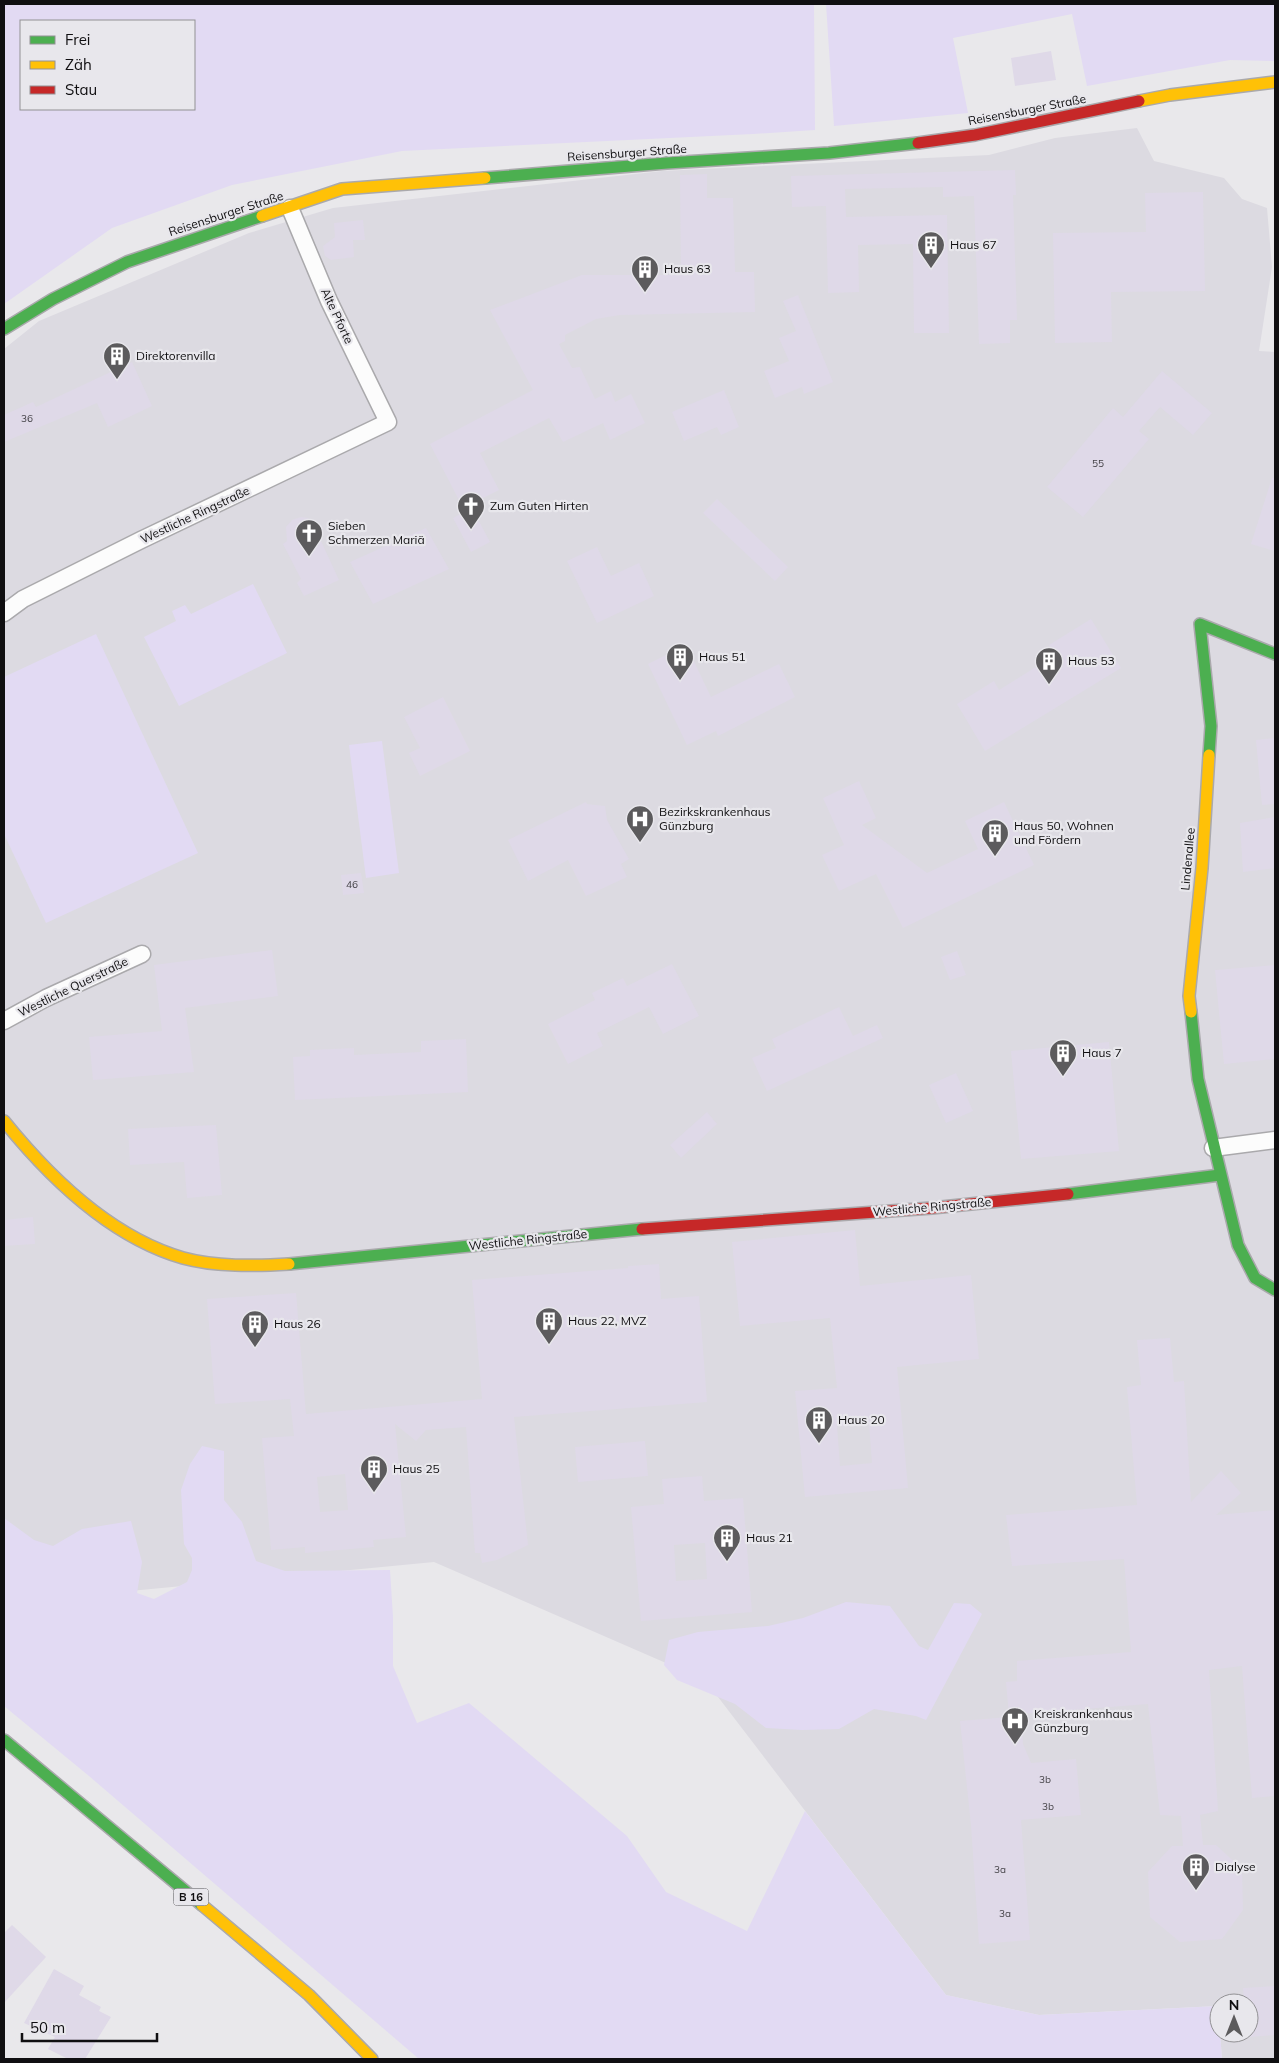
<svg xmlns="http://www.w3.org/2000/svg" width="1279" height="2063" viewBox="0 0 1279 2063" font-family="Mulish,sans-serif">
<style>
.built{fill:#dcdae1}
.green{fill:#e2daf3;fill-rule:evenodd}
.building{fill:#dfd9e8;fill-rule:evenodd}
.lines{fill:none;stroke-linecap:round;stroke-linejoin:round}
.street-casing{stroke:#aaa9ac;stroke-width:19}
.fast-casing{stroke:#aaa9ac;stroke-width:14}
.slow-casing{stroke:#aaa9ac;stroke-width:14}
.jam-casing{stroke:#aaa9ac;stroke-width:14}
.street{stroke:#fcfcfc;stroke-width:16}
.fast{stroke:#4caf50;stroke-width:11}
.slow{stroke:#ffc107;stroke-width:11}
.jam{stroke:#c62828;stroke-width:11}
.labels{text-anchor:middle;stroke-width:4.5;stroke-linejoin:round;paint-order:stroke}
.number-label{font-size:10px;fill:#444247}
.shield{fill:#e8e7ec;stroke:#515053;stroke-width:1}
.shield-label{font-size:11px;font-weight:bold;fill:#100f11}
.street-label{font-size:12px;fill:#100f11;stroke:#e8e7ec}
.poi-label{font-size:12px;fill:#100f11;stroke:#e8e7ec;text-anchor:start}
</style>
<rect width="100%" height="100%" fill="#e9e8eb"/>
<polygon class="built" points="1137,128 1154,161 1224,178 1242,199 1267,208 1272,267 1259,351 1275,352 1275,2059 1222,2059 1220,2033 1249,2033 1249,2003 1219,2003 1219,2024 1217,2006 1039,2015 946,1995 705,1680 434,1562 4,1603 4,349 39,321 249,233 333,208 662,171 989,155 1055,138"/>
<g class="green">
<path d="M4,4H814L815,130L753,134L402,151L232,185L112,228L4,304ZM194,21V109H21V21Z"/>
<polygon points="826,4 1275,4 1275,61 1230,60 1087,86 1072,14 953,38 968,113 834,126"/>
<polygon points="253,584 287,653 179,706 144,637 176,621 172,611 185,605 191,614"/>
<polygon points="96,634 198,853 46,923 4,834 4,677"/>
<polygon points="382,741 399,873 366,878 349,745"/>
<polygon points="202,1446 224,1451 224,1500 242,1522 256,1561 285,1571 390,1570 393,1617 393,1666 417,1723 469,1703 627,1836 666,1892 747,1931 805,1811 946,1995 1039,2015 1218,2006 1222,2059 419,2059 89,1776 4,1706 4,1518 34,1540 53,1546 82,1529 131,1521 142,1562 137,1593 154,1599 187,1582 192,1570 192,1558 184,1544 181,1490 190,1464"/>
<polygon points="846,1602 890,1606 919,1646 928,1650 954,1603 970,1604 982,1614 926,1720 916,1716 874,1709 839,1729 802,1730 766,1728 735,1704 677,1680 664,1665 669,1640 698,1632 768,1626 803,1618"/>
</g>
<g class="building">
<polygon points="1051,51 1056,80 1015,86 1011,58"/>
<polygon points="1015,170 1016,195 1013,195 1017,320 1010,320 1010,343 979,344 974,196 943,197 943,187 845,189 846,217 947,215 949,333 914,333 913,244 858,245 859,292 828,293 826,206 792,207 791,176"/>
<polygon points="707,174 707,198 733,198 735,272 754,272 755,312 620,315 596,319 565,335 565,341 559,344 572,368 580,367 595,399 611,391 615,402 631,394 645,423 610,440 603,423 563,442 549,418 480,453 499,490 463,508 430,444 533,390 490,310 582,275 681,275 680,175"/>
<polygon points="1203,192 1205,291 1111,292 1112,342 1055,343 1053,233 1146,232 1145,193"/>
<polygon points="363,220 365,240 353,240 354,257 331,260 325,256 323,246 335,237 334,223"/>
<polygon points="798,295 833,382 804,394 802,387 775,398 764,371 789,361 779,338 796,331 783,301"/>
<polygon points="132,362 152,406 108,427 97,403 4,442 4,415 33,402 36,407"/>
<polygon points="1162,371 1212,413 1193,435 1160,407 1139,431 1149,439 1083,517 1047,487 1113,408 1123,417"/>
<polygon points="724,390 739,427 721,435 717,427 684,441 672,412"/>
<polygon points="1272,478 1275,478 1275,551 1251,544"/>
<polygon points="717,499 788,567 775,581 703,513"/>
<polygon points="472,508 490,542 471,552 453,518"/>
<polygon points="301,517 308,518 315,528 339,580 304,596 297,583 301,579 283,544 287,541 286,527 292,520"/>
<polygon points="426,528 449,569 373,604 350,562"/>
<polygon points="597,547 611,576 639,563 654,596 597,623 567,561"/>
<polygon points="1091,619 1121,668 985,751 957,704 994,681 999,690 1055,655 1049,645"/>
<polygon points="686,645 711,697 779,664 795,697 718,736 716,731 687,745 648,664"/>
<polygon points="443,697 470,751 420,776 409,753 420,748 404,717"/>
<polygon points="1275,738 1275,804 1262,805 1256,740"/>
<polygon points="859,781 876,818 862,825 927,873 978,849 965,821 1004,802 1034,865 903,928 876,874 839,891 822,855 844,845 823,798"/>
<polygon points="586,802 587,804 605,806 607,820 629,859 621,864 627,877 586,896 568,860 528,881 508,840"/>
<polygon points="1275,817 1275,868 1243,872 1240,823"/>
<polygon points="361,873 364,893 343,895 341,875"/>
<polygon points="272,950 278,996 185,1008 194,1072 93,1080 89,1037 162,1031 154,965"/>
<polygon points="957,951 966,975 950,980 941,957"/>
<polygon points="672,964 699,1016 663,1034 649,1007 597,1033 603,1046 568,1064 548,1024 595,1000 592,993 623,978 627,986"/>
<polygon points="1275,965 1275,1059 1224,1064 1215,970"/>
<polygon points="839,1007 853,1036 877,1025 883,1038 767,1091 752,1058 776,1048 772,1039"/>
<polygon points="466,1039 468,1092 295,1100 293,1057 310,1056 310,1050 354,1048 354,1055 421,1052 421,1041"/>
<polygon points="1109,1042 1119,1151 1021,1159 1011,1051"/>
<polygon points="956,1073 973,1111 946,1123 929,1085"/>
<polygon points="707,1112 717,1124 681,1158 670,1145"/>
<polygon points="216,1125 222,1195 187,1198 184,1162 130,1165 128,1129"/>
<polygon points="33,1217 35,1244 4,1246 4,1220"/>
<path d="M855,1230L860,1286L971,1275L979,1359L897,1367L908,1488L805,1497L795,1391L837,1388L830,1318L740,1326L732,1242ZM869,1423L872,1463L840,1466L837,1426Z"/>
<path d="M659,1264L661,1299L699,1296L707,1402L514,1417L528,1545L497,1560L482,1563L480,1553H475L466,1427L426,1430L416,1441L395,1424L406,1537L373,1540L374,1547L305,1553V1547L271,1550L262,1438L294,1436L290,1399L215,1404L207,1299L296,1293L306,1414L482,1399L472,1280L628,1268V1266ZM345,1474L348,1510L320,1512L317,1477Z"/>
<polygon points="1170,1338 1174,1382 1184,1381 1191,1502 1221,1471 1241,1493 1216,1515 1275,1510 1275,1796 1252,1798 1242,1666 1209,1670 1218,1811 1200,1815 1203,1845 1216,1845 1242,1869 1243,1910 1222,1939 1180,1942 1150,1917 1148,1872 1172,1846 1183,1846 1181,1816 1160,1815 1148,1704 1009,1715 1006,1682 1017,1681 1017,1661 1131,1652 1124,1559 1012,1566 1006,1515 1137,1505 1127,1387 1141,1385 1137,1340"/>
<polygon points="645,1441 648,1476 578,1482 575,1447"/>
<path d="M702,1476L704,1501L743,1498L752,1612L641,1621L631,1507L664,1504L662,1479ZM705,1543L707,1579L676,1581L674,1545Z"/>
<polygon points="1021,1716 1023,1744 1031,1763 1076,1759 1081,1815 1021,1820 1030,1940 979,1944 971,1825 960,1721"/>
<polygon points="12,1925 46,1957 4,2003 4,1933"/>
<polygon points="54,1969 84,1986 79,1995 101,2007 99,2011 111,2017 85,2059 68,2059 48,2049 55,2037 24,2023"/>
<polygon points="1275,1986 1275,2035 1249,2037 1249,2003 1244,2003 1243,1988"/>
</g>
<g class="lines">
<g class="street-casing">
<g id="street">
<polyline points="4,613 23,599 141,540 388,422 329,301 290,208"/>
<polyline points="4,1021 46,998 142,954"/>
<polyline points="1213,1148 1275,1140"/>
</g>
</g>
<g class="fast-casing">
<g id="fast">
<polyline points="485,178 667,163 829,153 918,143"/>
<polyline points="4,329 53,299 127,262 262,216"/>
<polyline points="1209,755 1211,726 1200,624 1275,654"/>
<polyline points="1191,1012 1198,1079 1238,1245 1255,1278 1275,1290"/>
<polyline points="1068,1194 1220,1175"/>
<polyline points="289,1264 642,1229"/>
<polyline points="4,1740 202,1905"/>
</g>
</g>
<g class="slow-casing">
<g id="slow">
<polyline points="1139,101 1170,95 1275,82"/>
<polyline points="262,216 342,189 485,178"/>
<polyline points="1191,1012 1189,996 1202,868 1209,755"/>
<path d="M4,1121C50,1178 110,1237 183,1258C216,1267 254,1266 289,1264"/>
<polyline points="202,1905 309,1995 372,2059"/>
</g>
</g>
<g class="jam-casing">
<g id="jam">
<polyline points="918,143 975,135 1139,101"/>
<polyline points="642,1229 932,1208 1068,1194"/>
</g>
</g>
<use href="#street" class="street"/>
<use href="#fast" class="fast"/>
<use href="#slow" class="slow"/>
<use href="#jam" class="jam"/>
</g>
<defs>
<g id="building-pin" transform="scale(1.4375)"><path d="M0 17L-7.5 6A9.5 9.5 0 1 1 7.5 6Z" fill="#5c5b5d" stroke="#e8e7ec"/><path d="M-4-6H4V6H1V3H-1V6H-4ZM-2.5-4.3h1.7v1.8h-1.7ZM.8-4.3h1.7v1.8H.8ZM-2.5-1h1.7V.8h-1.7ZM.8-1h1.7V.8H.8Z" fill="#fff"/></g>
<g id="church-pin" transform="scale(1.4375)"><path d="M0 17L-7.5 6A9.5 9.5 0 1 1 7.5 6Z" fill="#5c5b5d" stroke="#e8e7ec"/><path d="M-1.2-6h2.4v3.5h3.3v2.4h-3.3V6h-2.4V-.1h-3.3v-2.4h3.3Z" fill="#fff"/></g>
<g id="hospital-pin" transform="scale(1.4375)"><path d="M0 17L-7.5 6A9.5 9.5 0 1 1 7.5 6Z" fill="#5c5b5d" stroke="#e8e7ec"/><path d="M-5-5h3v3.5h4V-5h3V5h-3V1.5h-4V5h-3Z" fill="#fff"/></g>
</defs>
<g fill-rule="evenodd">
<use href="#building-pin" x="931" y="245"/>
<use href="#building-pin" x="645" y="269"/>
<use href="#building-pin" x="117" y="356"/>
<use href="#church-pin" x="471" y="506"/>
<use href="#church-pin" x="309" y="533"/>
<use href="#building-pin" x="680" y="657"/>
<use href="#building-pin" x="1049" y="661"/>
<use href="#hospital-pin" x="640" y="819"/>
<use href="#building-pin" x="995" y="833"/>
<use href="#building-pin" x="1063" y="1053"/>
<use href="#building-pin" x="549" y="1321"/>
<use href="#building-pin" x="255" y="1324"/>
<use href="#building-pin" x="819" y="1420"/>
<use href="#building-pin" x="374" y="1469"/>
<use href="#building-pin" x="727" y="1538"/>
<use href="#hospital-pin" x="1015" y="1721"/>
<use href="#building-pin" x="1196" y="1867"/>
</g>
<g class="labels">
<g class="number-label">
<text x="27" y="422">36</text>
<text x="1098" y="467">55</text>
<text x="352" y="888">46</text>
<text x="1045" y="1783">3b</text>
<text x="1048" y="1810">3b</text>
<text x="1000" y="1873">3a</text>
<text x="1005" y="1917">3a</text>
</g>
<rect class="shield" x="173.5" y="1888.5" width="35" height="17" rx="4"/>
<g class="shield-label">
<text x="191" y="1901">B 16</text>
</g>
<g class="street-label">
<text transform="translate(1027 110) rotate(-11)" y="4">Reisensburger Straße</text>
<text transform="translate(627 153) rotate(-4)" y="4">Reisensburger Straße</text>
<text transform="translate(226 214) rotate(-18)" y="4">Reisensburger Straße</text>
<text transform="translate(337 316) rotate(65)" y="4">Alte Pforte</text>
<text transform="translate(195 515) rotate(-25)" y="4">Westliche Ringstraße</text>
<text transform="translate(1188 859) rotate(-85)" y="4">Lindenallee</text>
<text transform="translate(73 987) rotate(-26)" y="4">Westliche Querstraße</text>
<text transform="translate(932 1207) rotate(-5)" y="4">Westliche Ringstraße</text>
<text transform="translate(528 1240) rotate(-6)" y="4">Westliche Ringstraße</text>
</g>
<g class="poi-label">
<text x="950" y="249">Haus 67</text>
<text x="664" y="273">Haus 63</text>
<text x="136" y="360">Direktorenvilla</text>
<text x="490" y="510">Zum Guten Hirten</text>
<text x="328" y="530">Sieben<tspan x="328" dy="14">Schmerzen Mariä</tspan></text>
<text x="699" y="661">Haus 51</text>
<text x="1068" y="665">Haus 53</text>
<text x="659" y="816">Bezirkskrankenhaus<tspan x="659" dy="14">Günzburg</tspan></text>
<text x="1014" y="830">Haus 50, Wohnen<tspan x="1014" dy="14">und Fördern</tspan></text>
<text x="1082" y="1057">Haus 7</text>
<text x="568" y="1325">Haus 22, MVZ</text>
<text x="274" y="1328">Haus 26</text>
<text x="838" y="1424">Haus 20</text>
<text x="393" y="1473">Haus 25</text>
<text x="746" y="1542">Haus 21</text>
<text x="1034" y="1718">Kreiskrankenhaus<tspan x="1034" dy="14">Günzburg</tspan></text>
<text x="1215" y="1871">Dialyse</text>
</g>
</g>
<rect width="1279" height="2063" fill="none" stroke="#100f11" stroke-width="10"/>
<rect x="20" y="20" width="175" height="90" fill="#e8e7ec" stroke="#929194"/>
<rect x="30" y="36" width="25" height="8" fill="#4caf50" stroke="#929194"/>
<text x="65" y="45" font-size="15" fill="#100f11">Frei</text>
<rect x="30" y="61" width="25" height="8" fill="#ffc107" stroke="#929194"/>
<text x="65" y="70" font-size="15" fill="#100f11">Zäh</text>
<rect x="30" y="86" width="25" height="8" fill="#c62828" stroke="#929194"/>
<text x="65" y="95" font-size="15" fill="#100f11">Stau</text>
<g transform="translate(1234 2018)"><circle r="24" fill="#e8e7ec" stroke="#929194"/>
<path d="M0-4L9 19L0 12L-9 19Z" fill="#5c5b5d"/>
<text y="-8" font-size="14" font-weight="bold" text-anchor="middle" fill="#100f11">N</text>
</g>
<path d="M22 2033v8h135v-8" fill="none" stroke="#100f11" stroke-width="2.5"/>
<text x="30" y="2033" font-size="15" fill="#100f11" stroke="#e8e7ec" stroke-width="4" paint-order="stroke">50 m</text>
</svg>
